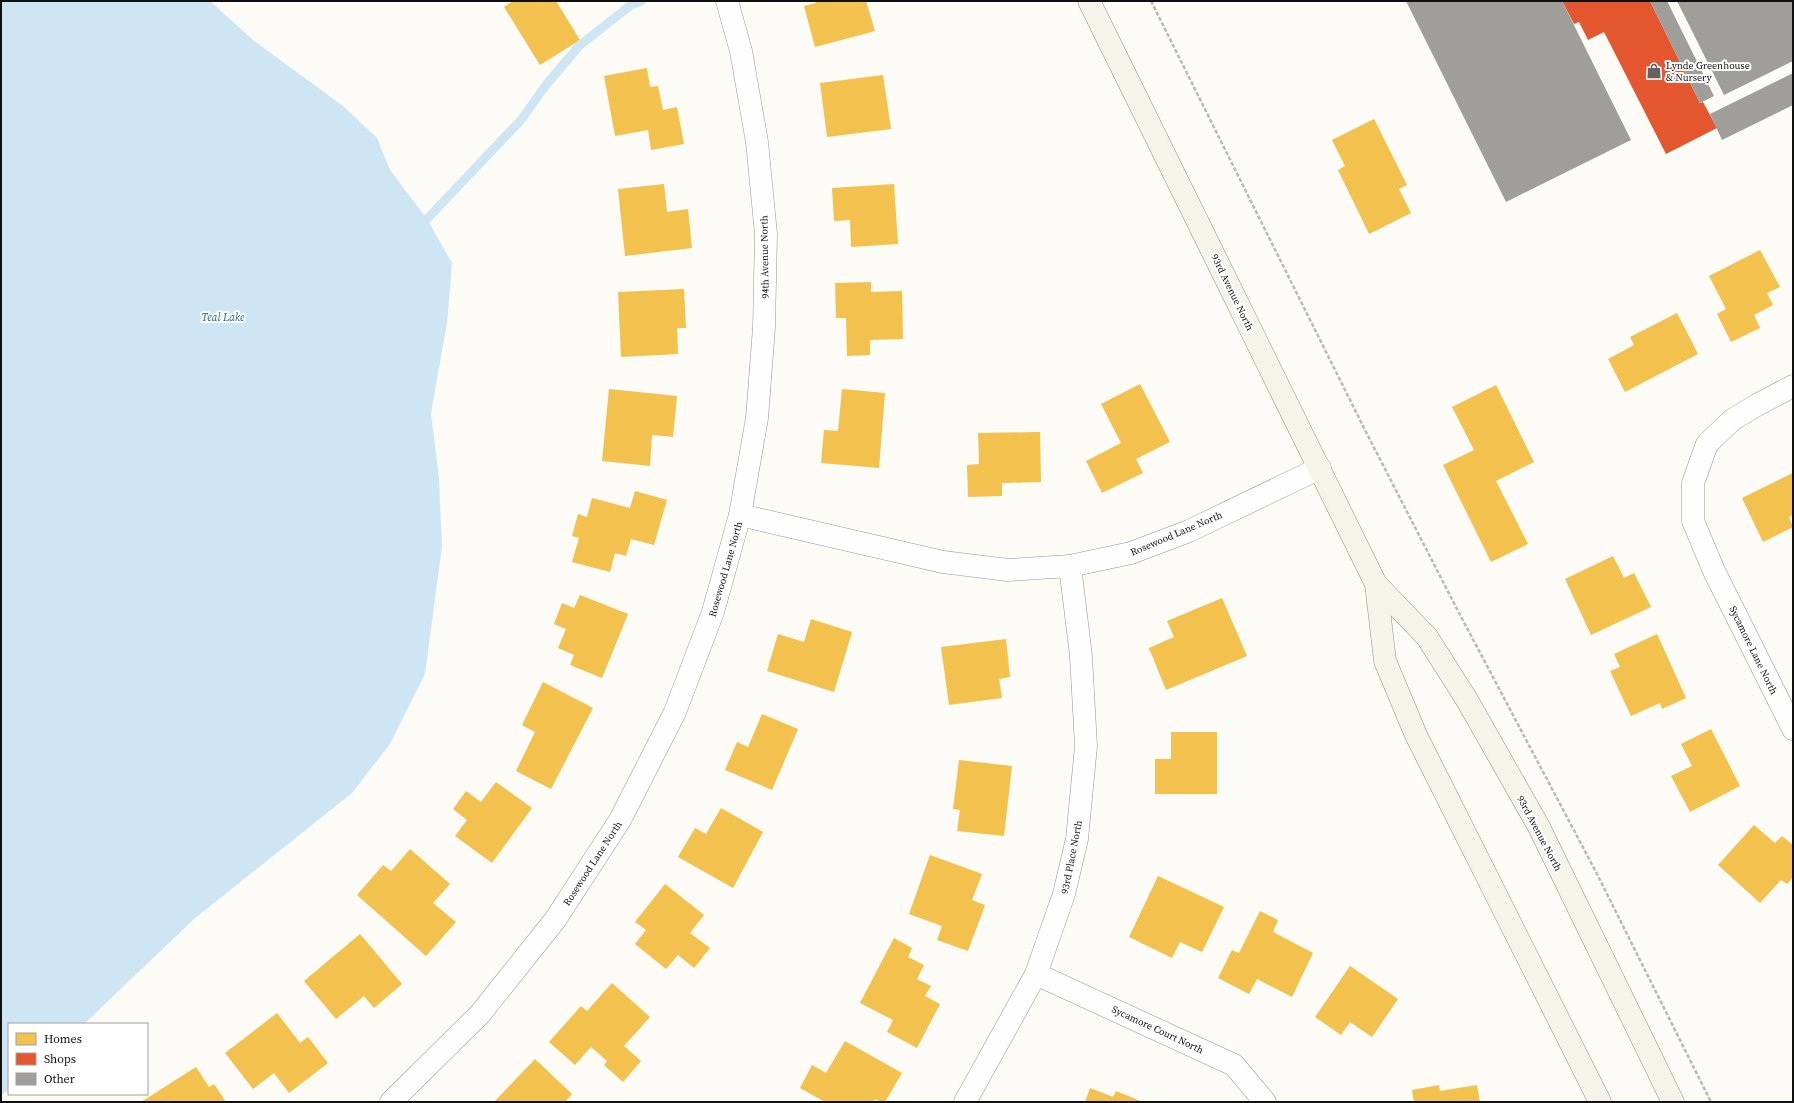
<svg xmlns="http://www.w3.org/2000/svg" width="1794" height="1103" viewBox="0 0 1794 1103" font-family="'Source Serif 4',serif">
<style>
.water{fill:#cee5f4}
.homes{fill:#f2c14e}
.shops{fill:#e4572e}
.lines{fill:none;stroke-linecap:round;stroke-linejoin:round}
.stream{stroke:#cee5f4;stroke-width:9}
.building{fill:#a09e9b}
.street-casing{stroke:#969694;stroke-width:23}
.secondary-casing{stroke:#8d8c8a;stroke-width:23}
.path{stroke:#b9b9b8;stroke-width:2.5;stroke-dasharray:4 2;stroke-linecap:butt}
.street{stroke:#fffefe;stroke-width:22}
.secondary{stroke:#f5f4eb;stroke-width:22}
.labels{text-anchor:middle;stroke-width:4;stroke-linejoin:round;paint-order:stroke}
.poi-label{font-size:10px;fill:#101010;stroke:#fff;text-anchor:start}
.street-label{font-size:10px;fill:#101010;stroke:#fff}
.water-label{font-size:11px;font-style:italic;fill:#1e5f9d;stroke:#fff}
</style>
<rect width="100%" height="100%" fill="#fcfbf6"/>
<polygon class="water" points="1,1 210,1 253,40 343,106 377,138 390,170 427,219 452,263 447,323 431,413 439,479 442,546 425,674 390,744 352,793 194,919 84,1024 9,1024 9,1090 1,1095"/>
<g class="homes">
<polygon points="513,1 556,1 580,40 540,65 504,7"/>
<polygon points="816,1 866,1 875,31 815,47 804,6 816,3"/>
<polygon points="647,68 650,87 658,86 663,110 677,107 684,144 651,150 648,130 615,136 604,76"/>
<polygon points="883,75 891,129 827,137 820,83"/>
<polygon points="1374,119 1407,185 1399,189 1411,213 1369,234 1338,170 1345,166 1332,140"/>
<polygon points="664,184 667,212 688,209 692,248 625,256 618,189"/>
<polygon points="894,184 898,244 851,247 850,220 834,221 832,188"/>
<polygon points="1760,250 1780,287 1767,293 1773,305 1754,315 1760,328 1731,342 1717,314 1726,309 1709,276"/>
<polygon points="871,282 871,292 902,291 903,339 870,340 870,355 847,356 846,318 836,318 835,283"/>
<polygon points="684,289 686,328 677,328 678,354 621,357 618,292"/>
<polygon points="1677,313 1698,354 1625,392 1608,359 1634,345 1630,337"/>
<polygon points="1140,384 1170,442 1136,459 1143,473 1102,493 1086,461 1121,443 1101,404"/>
<polygon points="1496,385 1534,462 1496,481 1528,544 1491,562 1443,465 1474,450 1452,407"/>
<polygon points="609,389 677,396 673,437 652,435 650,466 602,461"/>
<polygon points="842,389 885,393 879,468 821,463 824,430 838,431"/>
<polygon points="1040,432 1041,482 1002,483 1002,496 968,497 967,465 979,464 978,433"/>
<polygon points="1793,473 1793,515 1789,517 1793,527 1763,542 1742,498"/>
<polygon points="635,491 667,500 654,545 631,539 626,556 615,553 610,572 572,562 579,538 572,536 578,514 587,517 592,498 630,508"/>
<polygon points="1613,556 1624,578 1634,573 1651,607 1591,635 1565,579"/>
<polygon points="580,595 628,614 602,678 570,665 574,655 558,648 566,629 554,624 562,603 574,608"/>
<polygon points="1222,598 1247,656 1166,690 1149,648 1174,637 1167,621"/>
<polygon points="811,619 852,632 834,692 767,671 778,634 804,642"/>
<polygon points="1657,634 1686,698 1662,709 1660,703 1631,716 1610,671 1620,667 1614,654"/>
<polygon points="1006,639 1010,677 999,679 1002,698 949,705 941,647"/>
<polygon points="543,682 593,708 551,789 516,771 535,732 522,725"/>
<polygon points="762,714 798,729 772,790 725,770 737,742 748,747"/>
<polygon points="1711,729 1740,786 1690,812 1671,776 1692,766 1681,744"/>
<polygon points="1171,732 1217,732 1217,794 1155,794 1155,759 1171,759"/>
<polygon points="959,760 1012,766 1004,836 957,831 960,810 953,809"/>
<polygon points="496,782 532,808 492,863 455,836 467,820 453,809 466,791 481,802"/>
<polygon points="721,808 763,832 733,888 678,857 695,828 706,834"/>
<polygon points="1754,825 1775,843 1782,836 1793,845 1793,877 1787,884 1781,880 1760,903 1718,865"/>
<polygon points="410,849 450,884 433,903 456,922 426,956 357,895 383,865 391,871"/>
<polygon points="930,855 982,874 972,900 985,905 968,951 937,940 942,926 909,914"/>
<polygon points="1158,876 1224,907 1202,952 1180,942 1172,958 1129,937"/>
<polygon points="665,884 704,915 690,933 710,948 694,968 678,955 666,969 635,944 646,930 635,922"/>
<polygon points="1260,911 1278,920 1273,932 1313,953 1292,997 1257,979 1249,994 1218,978 1232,950 1239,953"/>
<polygon points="360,934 402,984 374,1008 364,996 336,1019 304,981"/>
<polygon points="894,938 912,948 908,957 924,965 917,979 931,986 925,996 940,1004 917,1048 887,1032 893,1020 860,1003"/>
<polygon points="1350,966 1398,999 1372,1037 1350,1022 1341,1035 1315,1017"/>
<polygon points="612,983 650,1017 624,1046 641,1061 623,1082 604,1065 607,1061 591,1047 575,1065 549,1042 581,1006 587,1011"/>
<polygon points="277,1013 300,1043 308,1037 328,1063 289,1093 274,1073 253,1089 225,1053"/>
<polygon points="845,1041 902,1073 885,1102 881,1102 875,1099 874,1102 825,1102 800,1088 812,1065 826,1073"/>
<polygon points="535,1059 572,1094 565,1102 494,1102"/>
<polygon points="196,1067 209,1087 214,1084 226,1102 141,1102"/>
<polygon points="1439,1085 1440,1091 1477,1085 1480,1102 1414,1102 1412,1090"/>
<polygon points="1090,1088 1113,1097 1116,1091 1143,1102 1085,1102"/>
</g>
<polygon class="shops" points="1562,1 1650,1 1700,103 1703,102 1717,128 1666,154 1604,32 1588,40 1579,22 1574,24"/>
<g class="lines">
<polyline class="stream" points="427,219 521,120 546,85 579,46 631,5 641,1"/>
</g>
<g class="building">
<polygon points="1406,1 1562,1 1631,140 1506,202"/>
<polygon points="1650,1 1667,1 1714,96 1700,103"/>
<polygon points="1677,1 1793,1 1793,61 1724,95"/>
<polygon points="1793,73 1793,105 1722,140 1710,114"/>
</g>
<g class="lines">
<g class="street-casing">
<g id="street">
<polyline points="1793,386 1757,405 1732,420 1707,444 1693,483 1693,521 1714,571 1793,729"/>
<polyline points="740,515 943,562 1008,570 1070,566 1131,553 1189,531 1320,468"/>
<polyline points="1036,974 1234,1065 1265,1102"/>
<polyline points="391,1102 480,1014 555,920 620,820 675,712 713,612 740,515 757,418 764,328 766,234 757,142 741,51 727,1"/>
<polyline points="965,1102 1036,974 1064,894 1077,839 1086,746 1081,656 1070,566"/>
</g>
</g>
<g class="secondary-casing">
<g id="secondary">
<polyline points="1089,1 1376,584 1427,637 1467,700 1539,827 1673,1102"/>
<polyline points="1376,584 1385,661 1416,735 1600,1102"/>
</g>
</g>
<polyline class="path" points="1151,1 1366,432 1458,611 1596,872 1711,1102"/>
<use href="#street" class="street"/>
<use href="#secondary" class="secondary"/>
</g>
<defs>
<g id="shop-bare" transform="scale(1.2)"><path d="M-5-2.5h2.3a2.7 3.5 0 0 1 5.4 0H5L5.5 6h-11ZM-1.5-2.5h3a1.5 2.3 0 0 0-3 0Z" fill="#636260" stroke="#fff" stroke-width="2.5" paint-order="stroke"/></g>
</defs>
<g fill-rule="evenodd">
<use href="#shop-bare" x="1654" y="71"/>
</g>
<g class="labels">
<g class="poi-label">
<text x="1666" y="69">Lynde Greenhouse<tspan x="1666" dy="12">&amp; Nursery</tspan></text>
</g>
<g class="street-label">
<text transform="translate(764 257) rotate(-91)" y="4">94th Avenue North</text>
<text transform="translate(1233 292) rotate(64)" y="4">93rd Avenue North</text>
<text transform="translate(1176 533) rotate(-23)" y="4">Rosewood Lane North</text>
<text transform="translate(725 569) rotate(-74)" y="4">Rosewood Lane North</text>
<text transform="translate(1754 650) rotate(64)" y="4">Sycamore Lane North</text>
<text transform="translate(1540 833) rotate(62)" y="4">93rd Avenue North</text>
<text transform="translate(1071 857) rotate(-79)" y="4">93rd Place North</text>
<text transform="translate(592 863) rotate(-57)" y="4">Rosewood Lane North</text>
<text transform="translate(1158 1029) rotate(25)" y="4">Sycamore Court North</text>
</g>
<g class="water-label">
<text x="223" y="321">Teal Lake</text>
</g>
</g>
<rect width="1794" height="1103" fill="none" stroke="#101010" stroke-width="4"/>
<rect x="8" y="1023" width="140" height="72" fill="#ffffff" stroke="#9f9f9f"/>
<rect x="16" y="1033" width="20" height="12" fill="#f2c14e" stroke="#9f9f9f"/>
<text x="44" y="1043" font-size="12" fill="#101010">Homes</text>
<rect x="16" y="1053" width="20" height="12" fill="#e4572e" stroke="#9f9f9f"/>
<text x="44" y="1063" font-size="12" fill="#101010">Shops</text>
<rect x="16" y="1073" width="20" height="12" fill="#a09e9b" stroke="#9f9f9f"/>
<text x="44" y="1083" font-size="12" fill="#101010">Other</text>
</svg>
